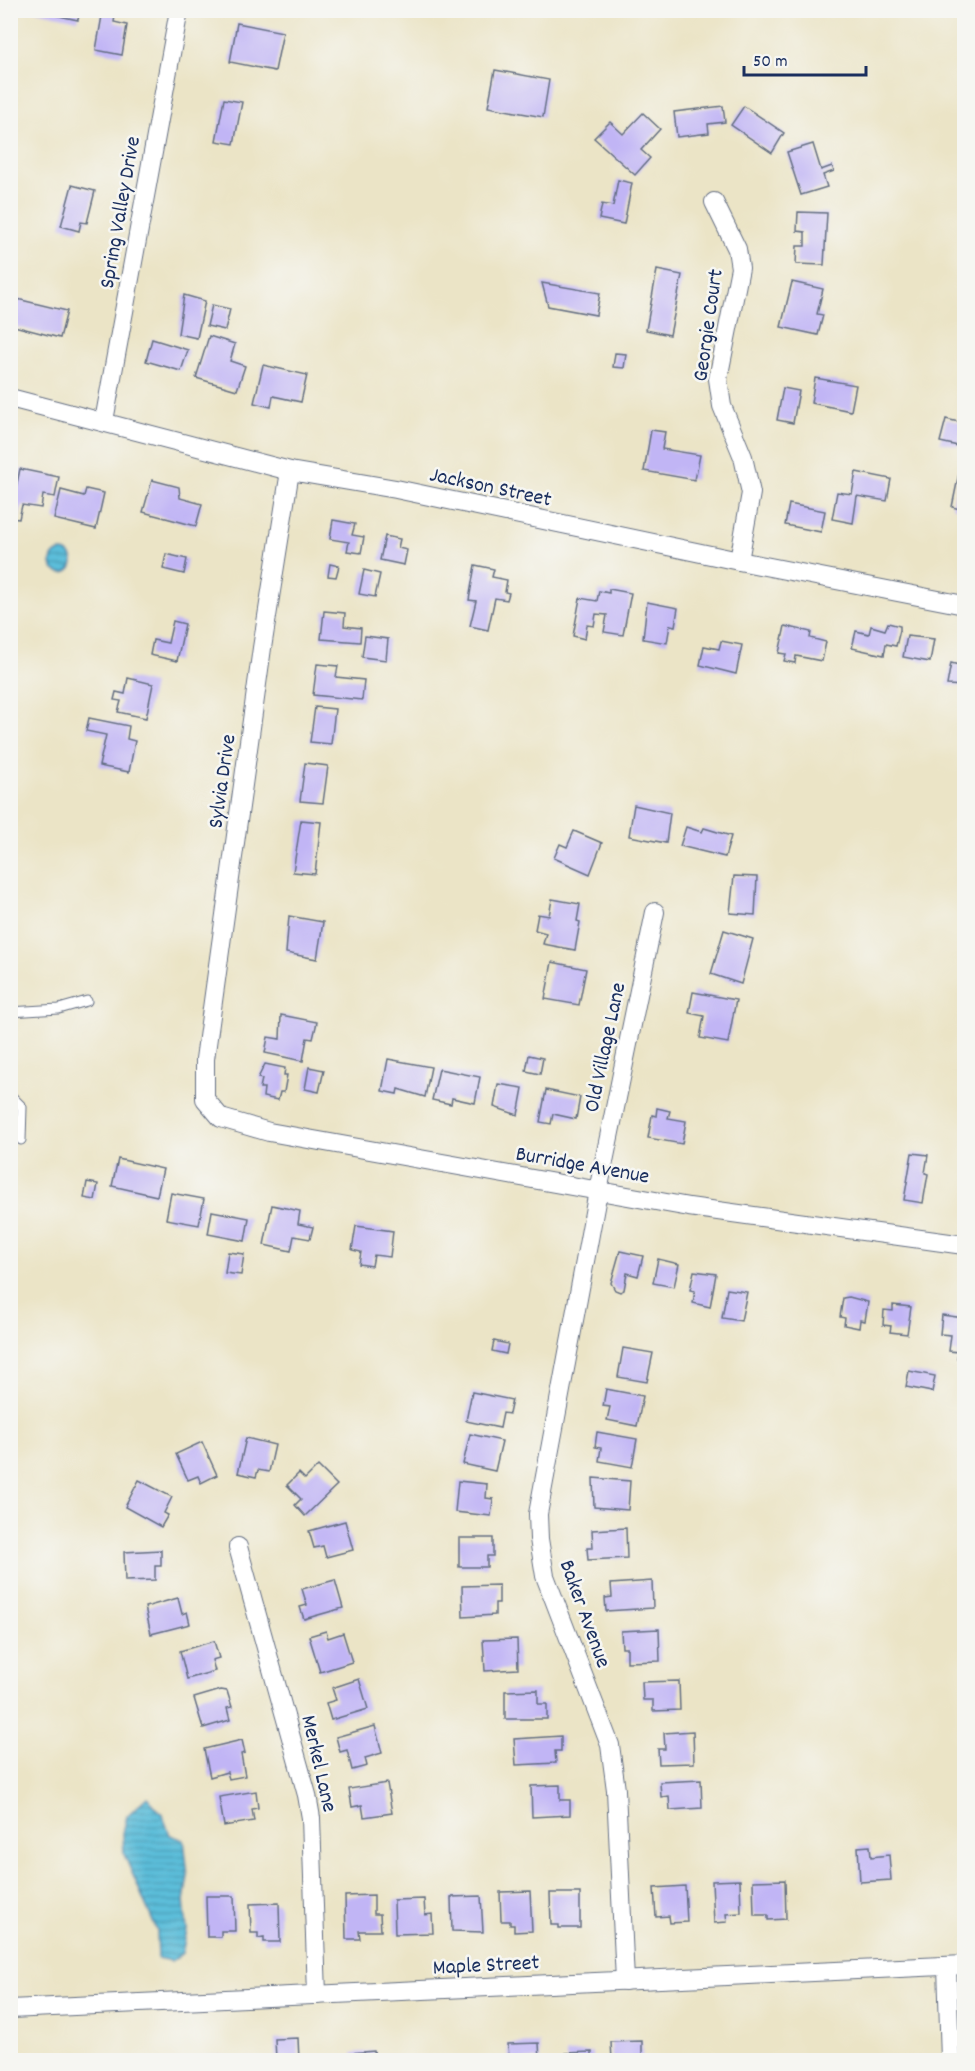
<svg xmlns="http://www.w3.org/2000/svg" width="975" height="2071" viewBox="0 0 975 2071" font-family="Dekko,sans-serif">
<style>
.water{fill:url(#water-rules);stroke:#3c769c;stroke-width:1.5}
.building{fill:#c1b5f5}
.lines{fill:none;stroke-linecap:round;stroke-linejoin:round}
.service-casing{stroke:#646e82;stroke-width:11}
.minor-casing{stroke:#646e82;stroke-width:20}
.service{stroke:#fff;stroke-width:9}
.minor{stroke:#fff;stroke-width:18}
.labels{text-anchor:middle;stroke-width:5;stroke-linejoin:round;paint-order:stroke}
.street-label{font-size:22px;fill:#1b2f5e;stroke:#f6f6f2}
</style>
<defs>
<pattern id="water-rules" width="6" height="5" patternUnits="userSpaceOnUse" patternTransform="scale(1.5)"><rect width="6" height="5" fill="#5cbeda"/><path d="M0 2.5h6" fill="none" stroke="#4b9bb4"/></pattern>
</defs>
<rect width="100%" height="100%" fill="#f6f6f2"/>
<filter id="ink" filterUnits="userSpaceOnUse"><feTurbulence type="fractalNoise" baseFrequency=".0167" numOctaves="2"/><feDisplacementMap in="SourceGraphic" scale="12" xChannelSelector="R" yChannelSelector="G"/><feConvolveMatrix kernelMatrix="1 2 1 2 8 2 1 2 1" color-interpolation-filters="sRGB"/></filter>
<filter id="wash" filterUnits="userSpaceOnUse"><feTurbulence type="fractalNoise" baseFrequency=".008" numOctaves="4" result="noise"/><feDisplacementMap in="SourceGraphic" scale="24" xChannelSelector="R" yChannelSelector="G"/><feGaussianBlur stdDeviation="1.35" result="paint"/><feColorMatrix in="noise" values="0 0 0 0 0 0 0 0 0 0 0 0 0 0 0 0 0 1.4 0 .05"/><feComposite in="paint" operator="in"/></filter>
<g filter="url(#wash)">
<rect width="100%" height="100%" fill="#ebe4c6"/>
<g class="water">
<circle cx="62" cy="562" r="11"/>
<polygon points="147,1797 162,1814 170,1835 184,1840 188,1876 184,1901 187,1930 182,1953 172,1961 158,1958 157,1931 124,1854 123,1833 127,1816"/>
</g>
<g id="blocks">
<g class="building">
<polygon points="32,10 80,10 78,20"/>
<polygon points="103,10 116,10 114,22 127,25 122,55 96,50"/>
<polygon points="237,23 283,32 275,71 230,62"/>
<polygon points="495,70 549,80 543,117 488,107"/>
<polygon points="224,99 242,102 234,144 216,141"/>
<polygon points="723,106 725,122 708,124 709,133 677,137 674,112"/>
<polygon points="744,106 784,133 772,153 731,125"/>
<polygon points="643,113 660,129 641,150 650,158 635,175 594,138 610,122 623,134"/>
<polygon points="813,144 821,170 832,166 834,171 823,175 827,187 801,195 787,152"/>
<polygon points="618,180 632,183 624,224 599,219 602,204 613,206"/>
<polygon points="72,185 95,191 87,223 81,222 79,231 61,226"/>
<polygon points="798,212 827,213 824,265 796,264 797,246 805,246 805,232 797,231"/>
<polygon points="657,270 682,275 670,335 646,330"/>
<polygon points="792,282 823,289 817,314 823,315 818,335 781,327"/>
<polygon points="542,283 600,293 596,315 548,306"/>
<polygon points="184,295 205,301 197,338 178,334"/>
<polygon points="13,298 67,311 60,338 10,325"/>
<polygon points="212,305 230,309 225,330 207,326"/>
<polygon points="209,336 235,344 230,361 245,366 237,390 196,378"/>
<polygon points="152,339 188,350 181,371 146,361"/>
<polygon points="615,353 626,354 624,368 613,367"/>
<polygon points="263,365 307,375 301,402 273,396 271,407 254,403"/>
<polygon points="815,378 856,385 851,411 811,403"/>
<polygon points="783,388 799,391 793,423 777,420"/>
<polygon points="946,419 963,423 958,446 940,442"/>
<polygon points="651,430 665,432 662,449 700,455 695,480 644,471"/>
<polygon points="20,469 59,477 55,497 43,495 41,508 22,505 19,519 10,518 10,501 13,502"/>
<polygon points="856,472 891,479 887,501 857,496 853,523 832,519 837,492 852,494"/>
<polygon points="959,473 964,474 964,510 952,507"/>
<polygon points="152,480 179,487 180,498 202,504 196,526 143,512"/>
<polygon points="86,489 104,493 96,529 54,519 61,490 84,496"/>
<polygon points="789,504 825,511 821,532 785,525"/>
<polygon points="333,520 355,524 352,535 364,537 361,553 347,551 349,542 330,539"/>
<polygon points="385,536 400,539 398,548 407,550 404,565 380,560"/>
<polygon points="166,554 187,559 184,574 163,569"/>
<polygon points="330,564 339,566 336,577 328,576"/>
<polygon points="475,565 494,569 492,577 507,580 505,592 509,593 507,600 495,598 488,630 470,626 476,601 469,600"/>
<polygon points="364,570 380,574 375,597 359,594"/>
<polygon points="609,589 631,593 623,635 604,632 607,615 596,614 594,626 587,625 585,639 573,636 580,598 597,601 599,591 609,593"/>
<polygon points="647,602 678,608 675,626 670,625 667,643 643,639"/>
<polygon points="324,611 345,613 344,626 361,628 360,642 321,639"/>
<polygon points="173,621 185,624 177,661 150,655 153,640 168,643"/>
<polygon points="888,623 900,626 900,630 896,646 886,644 884,655 852,648 856,631 869,634 871,626 885,630"/>
<polygon points="785,626 811,632 810,638 826,642 822,661 796,656 795,663 784,661 786,654 779,653"/>
<polygon points="365,636 388,639 386,660 362,657"/>
<polygon points="907,636 934,639 930,662 903,657"/>
<polygon points="721,641 742,645 736,674 700,665 704,646 719,649"/>
<polygon points="951,663 963,666 964,686 947,685"/>
<polygon points="317,664 338,666 336,677 364,680 362,700 313,695"/>
<polygon points="128,678 153,684 146,718 118,712 121,701 114,700 116,692 125,694"/>
<polygon points="315,707 335,709 331,744 310,742"/>
<polygon points="89,718 129,726 127,739 135,741 129,772 99,766 106,735 86,731"/>
<polygon points="305,763 328,766 323,803 300,801"/>
<polygon points="634,805 670,813 666,843 629,836"/>
<polygon points="301,820 321,822 315,874 293,872"/>
<polygon points="686,827 702,832 704,828 731,836 725,857 680,846"/>
<polygon points="574,831 602,843 590,874 554,858 560,844 567,847"/>
<polygon points="734,876 757,877 755,915 730,913"/>
<polygon points="552,899 580,904 577,921 580,922 575,950 543,944 546,933 535,930 538,914 549,916"/>
<polygon points="289,916 323,922 317,959 286,953"/>
<polygon points="724,930 753,939 741,984 711,974"/>
<polygon points="552,962 586,969 579,1005 545,999"/>
<polygon points="693,992 736,1000 728,1043 700,1038 704,1016 689,1013"/>
<polygon points="281,1015 317,1022 313,1039 307,1038 303,1061 265,1053 268,1037 280,1039"/>
<polygon points="529,1055 543,1058 540,1074 526,1071"/>
<polygon points="388,1059 431,1067 425,1097 398,1089 397,1094 382,1091"/>
<polygon points="265,1064 285,1068 284,1075 287,1075 284,1092 280,1092 278,1100 263,1097 264,1088 260,1088 262,1079 258,1078"/>
<polygon points="309,1067 324,1070 319,1092 305,1089"/>
<polygon points="439,1069 480,1077 475,1103 452,1098 451,1104 432,1100"/>
<polygon points="498,1084 523,1088 518,1115 494,1107"/>
<polygon points="546,1090 580,1097 576,1119 553,1114 551,1124 540,1122"/>
<polygon points="657,1108 670,1111 668,1118 686,1121 682,1144 648,1138 652,1115 656,1116"/>
<polygon points="912,1153 928,1155 925,1173 928,1174 923,1203 904,1200"/>
<polygon points="118,1159 163,1169 157,1196 112,1186"/>
<polygon points="87,1182 98,1184 95,1200 84,1198"/>
<polygon points="171,1193 204,1199 199,1225 166,1219"/>
<polygon points="272,1205 300,1211 298,1224 313,1227 310,1239 294,1236 291,1251 264,1245"/>
<polygon points="212,1211 249,1218 245,1241 208,1234"/>
<polygon points="356,1226 393,1231 390,1257 374,1255 372,1266 359,1264 361,1252 352,1250"/>
<polygon points="620,1251 643,1256 638,1276 627,1273 624,1290 620,1292 615,1290 611,1283"/>
<polygon points="228,1252 244,1254 241,1275 225,1273"/>
<polygon points="658,1259 679,1264 674,1287 653,1283"/>
<polygon points="694,1271 716,1274 710,1307 693,1303 695,1291 690,1290"/>
<polygon points="727,1289 747,1292 741,1321 722,1318"/>
<polygon points="849,1297 868,1302 865,1321 860,1320 859,1328 844,1325 845,1318 840,1317 843,1298"/>
<polygon points="893,1305 911,1307 907,1334 890,1332 891,1326 883,1325 884,1310 893,1311"/>
<polygon points="942,1315 964,1318 964,1359 957,1358 958,1352 949,1351 951,1335 940,1334"/>
<polygon points="494,1341 508,1344 506,1354 492,1351"/>
<polygon points="623,1348 653,1353 647,1382 618,1377"/>
<polygon points="909,1371 935,1376 932,1392 906,1387"/>
<polygon points="606,1389 643,1396 637,1426 607,1420 610,1407 603,1406"/>
<polygon points="472,1392 512,1400 509,1414 503,1413 500,1428 466,1421"/>
<polygon points="597,1432 637,1439 632,1467 599,1461 601,1448 595,1447"/>
<polygon points="470,1434 502,1441 495,1471 463,1464"/>
<polygon points="246,1438 275,1445 269,1472 258,1470 256,1477 238,1473"/>
<polygon points="202,1442 217,1475 201,1483 198,1476 188,1480 176,1454"/>
<polygon points="318,1466 337,1485 305,1516 295,1505 301,1499 287,1485 299,1473 305,1479"/>
<polygon points="593,1478 630,1481 628,1510 594,1507"/>
<polygon points="139,1480 172,1497 164,1513 168,1515 161,1527 125,1507"/>
<polygon points="458,1481 487,1484 486,1498 493,1499 491,1516 455,1512"/>
<polygon points="345,1521 353,1550 326,1557 323,1546 314,1548 309,1531"/>
<polygon points="626,1528 627,1558 588,1560 587,1548 593,1548 592,1530"/>
<polygon points="459,1538 493,1538 493,1556 487,1556 487,1567 459,1567"/>
<polygon points="161,1550 161,1566 155,1566 155,1580 125,1581 124,1552"/>
<polygon points="335,1580 343,1608 304,1619 300,1607 307,1605 302,1589"/>
<polygon points="652,1581 653,1608 606,1611 605,1598 612,1597 611,1584"/>
<polygon points="499,1585 499,1603 495,1603 495,1615 463,1617 462,1586"/>
<polygon points="178,1598 182,1614 187,1612 190,1624 151,1634 145,1607"/>
<polygon points="659,1629 660,1661 627,1662 627,1648 622,1648 621,1631"/>
<polygon points="326,1631 328,1638 343,1633 352,1662 320,1672 309,1636"/>
<polygon points="517,1639 518,1669 485,1671 483,1640"/>
<polygon points="214,1641 219,1658 212,1660 215,1671 187,1679 180,1651"/>
<polygon points="359,1679 368,1709 331,1720 326,1703 336,1700 332,1688"/>
<polygon points="679,1681 680,1710 653,1711 653,1700 643,1700 642,1682"/>
<polygon points="221,1690 227,1691 232,1707 227,1708 230,1720 203,1728 194,1698"/>
<polygon points="538,1690 538,1704 547,1704 547,1719 505,1719 505,1691"/>
<polygon points="375,1726 382,1753 365,1758 367,1766 352,1770 347,1750 340,1752 336,1737"/>
<polygon points="693,1731 694,1763 659,1764 658,1749 665,1749 664,1733"/>
<polygon points="561,1736 561,1751 555,1751 556,1763 516,1765 514,1739"/>
<polygon points="242,1740 245,1753 241,1754 245,1776 229,1779 227,1772 210,1777 204,1749"/>
<polygon points="701,1780 702,1808 670,1810 669,1796 661,1797 660,1782"/>
<polygon points="387,1783 392,1813 364,1817 362,1805 352,1807 349,1789"/>
<polygon points="560,1785 560,1800 570,1800 570,1815 532,1817 531,1786"/>
<polygon points="256,1791 258,1808 252,1809 254,1821 224,1826 219,1797"/>
<polygon points="870,1846 871,1857 889,1855 891,1880 860,1882 858,1847"/>
<polygon points="740,1880 741,1913 726,1914 727,1922 714,1923 712,1881"/>
<polygon points="785,1880 786,1919 768,1920 768,1915 754,1915 753,1881"/>
<polygon points="685,1886 687,1922 670,1923 669,1916 656,1917 654,1888"/>
<polygon points="530,1891 532,1931 514,1932 514,1925 510,1925 510,1921 501,1921 500,1892"/>
<polygon points="550,1893 580,1893 580,1928 559,1928 559,1925 551,1925"/>
<polygon points="374,1895 374,1914 380,1914 381,1931 359,1931 360,1939 346,1939 345,1896"/>
<polygon points="206,1896 234,1896 235,1931 221,1931 221,1937 207,1937"/>
<polygon points="481,1896 483,1932 452,1931 451,1897"/>
<polygon points="424,1899 425,1915 432,1914 433,1933 395,1934 394,1900"/>
<polygon points="279,1903 280,1942 264,1942 264,1937 258,1938 258,1933 251,1933 250,1904"/>
<polygon points="298,2038 299,2060 276,2060 275,2039"/>
<polygon points="642,2041 642,2060 612,2060 611,2042"/>
<polygon points="539,2043 540,2060 509,2060 508,2044"/>
<polygon points="374,2051 375,2060 353,2060 352,2053"/>
<polygon points="592,2052 592,2060 566,2060 566,2053"/>
<polygon points="223,2055 224,2060 204,2060 204,2056"/>
</g>
</g>
</g>
<g filter="url(#ink)">
<use href="#blocks" fill-opacity="0" stroke="#646e82" stroke-width="1.5"/>
<g class="lines">
<g class="service-casing">
<g id="service">
<polyline points="10,1012 59,1009 87,1001"/>
<polyline points="10,1095 22,1107 21,1140"/>
</g>
</g>
<g class="minor-casing">
<g id="minor">
<polyline points="714,202 737,249 740,268 718,379 722,406 743,457 751,493 739,561"/>
<polyline points="10,398 290,471 396,489 739,561 964,605"/>
<polyline points="104,421 179,10"/>
<polyline points="290,471 262,648 205,1059 205,1099 221,1118 269,1132 689,1207 964,1245"/>
<polyline points="238,1547 307,1795 311,1818 317,1995"/>
<polyline points="947,1966 950,2060"/>
<polyline points="625,1981 616,1790 610,1745 545,1576 539,1539 538,1514 598,1191 655,912"/>
<polyline points="10,2009 964,1965"/>
</g>
</g>
<use href="#service" class="service"/>
<use href="#minor" class="minor"/>
</g>
</g>
<g class="labels">
<g class="street-label">
<text transform="translate(118 212) rotate(-80)" y="8">Spring Valley Drive</text>
<text transform="translate(706 325) rotate(-82)" y="8">Georgie Court</text>
<text transform="translate(491 485) rotate(12)" y="8">Jackson Street</text>
<text transform="translate(220 781) rotate(-82)" y="8">Sylvia Drive</text>
<text transform="translate(603 1047) rotate(-78)" y="8">Old Village Lane</text>
<text transform="translate(583 1163) rotate(10)" y="8">Burridge Avenue</text>
<text transform="translate(587 1613) rotate(70)" y="8">Baker Avenue</text>
<text transform="translate(321 1763) rotate(77)" y="8">Merkel Lane</text>
<text transform="translate(486 1963) rotate(-3)" y="8">Maple Street</text>
</g>
</g>
<rect width="975" height="2071" fill="none" stroke="#f6f6f2" stroke-width="36"/>
<path d="M744 66v9h122v-9" fill="none" stroke="#1b2f5e" stroke-width="3"/>
<text x="753" y="66" font-size="18" fill="#1b2f5e" stroke="#f6f6f2" stroke-width="4.5" paint-order="stroke">50 m</text>
</svg>
